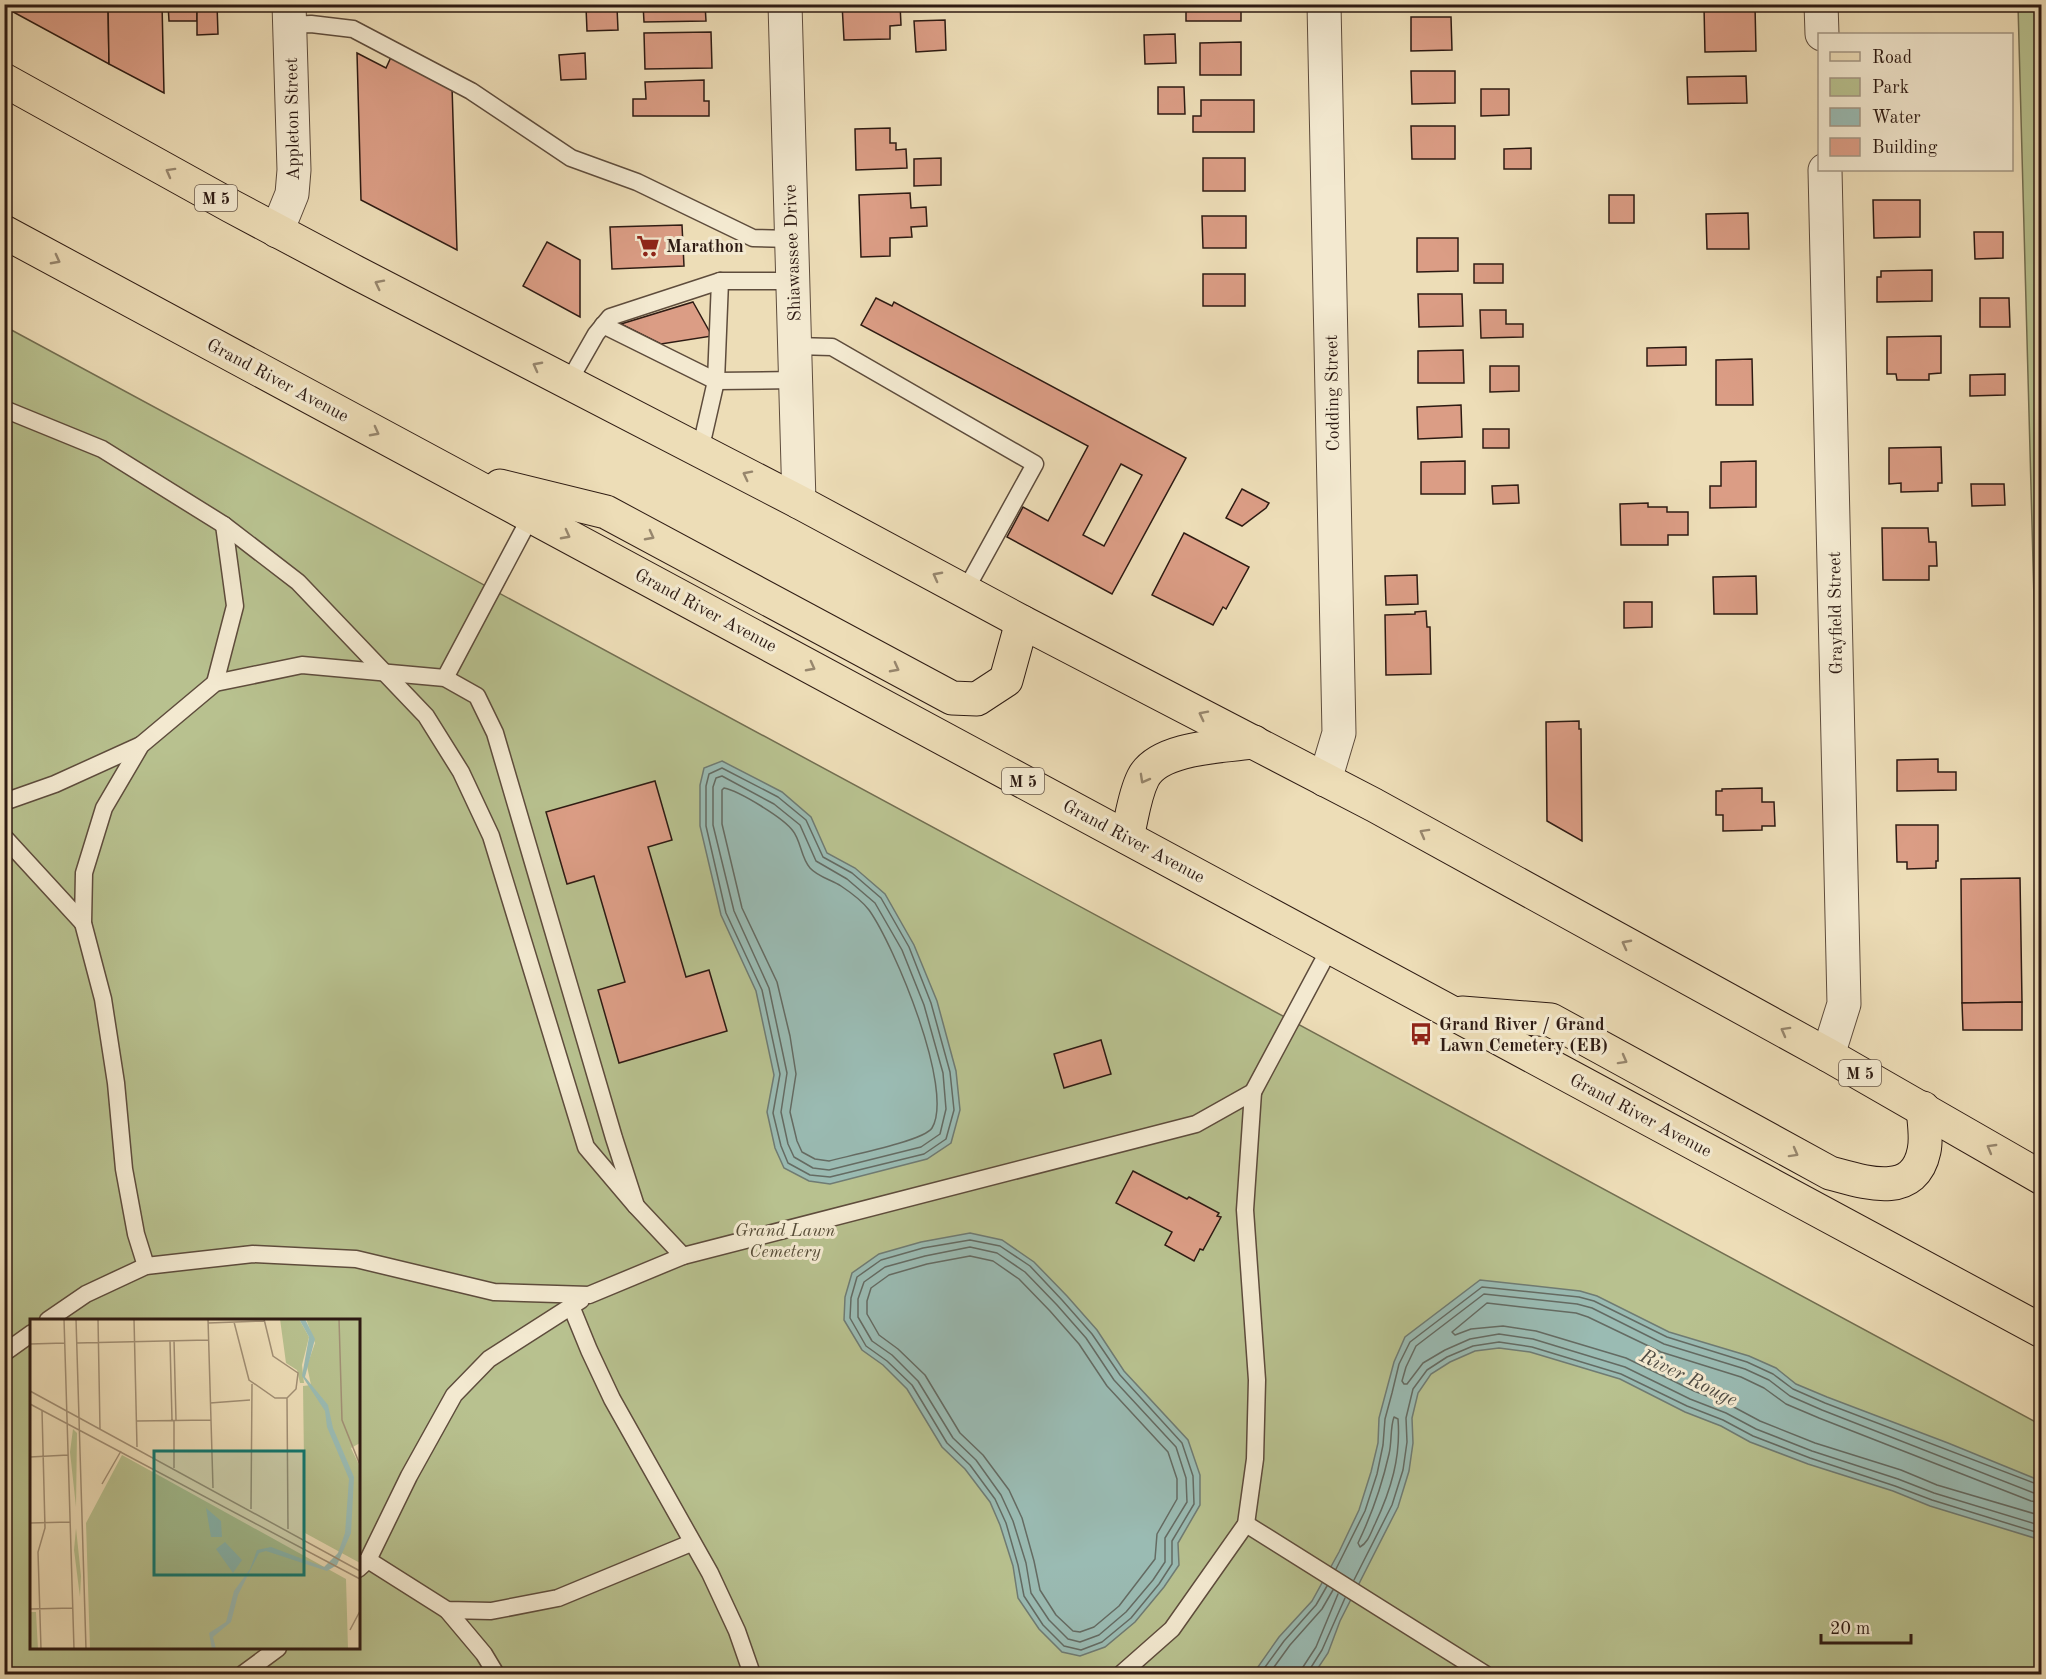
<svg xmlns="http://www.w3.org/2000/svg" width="2046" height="1679" viewBox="0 0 2046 1679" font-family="'Old Standard TT',serif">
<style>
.green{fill:#b8c18f;stroke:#736e51;stroke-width:1.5;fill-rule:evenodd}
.water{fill:#9abbb3;stroke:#6f7b73;stroke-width:1.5}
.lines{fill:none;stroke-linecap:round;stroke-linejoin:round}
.shore{stroke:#646b63;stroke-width:1.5}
.building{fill:#db9d85;stroke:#2e1b13;stroke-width:1.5;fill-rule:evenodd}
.service-casing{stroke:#5e4c3c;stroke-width:19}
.minor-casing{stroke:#5e4c3c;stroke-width:35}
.primary-casing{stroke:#2e1b13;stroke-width:35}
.service{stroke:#f3e9d0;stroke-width:16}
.minor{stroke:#f3e9d0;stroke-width:33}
.primary{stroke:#edddb7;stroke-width:33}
.oneway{stroke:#97866d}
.labels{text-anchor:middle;stroke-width:6;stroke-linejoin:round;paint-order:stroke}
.shield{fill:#f3e9d0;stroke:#69594c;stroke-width:1.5}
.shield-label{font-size:16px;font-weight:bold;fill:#2e1b13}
.street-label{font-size:18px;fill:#2e1b13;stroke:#f3e9d0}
.poi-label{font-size:18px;font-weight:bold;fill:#2e1b13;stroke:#f3e9d0;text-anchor:start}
.park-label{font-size:18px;font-style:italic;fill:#574d38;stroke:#f3e9d0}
.water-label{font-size:20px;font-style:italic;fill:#4e4b43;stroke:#f3e9d0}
.inset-road{fill:none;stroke:#a18f75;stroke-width:1.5}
.view{fill:#0f766e;fill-opacity:0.15;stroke:#0f766e;stroke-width:3}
.inset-edge{fill:none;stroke:#2e1b13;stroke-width:3}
</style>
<rect width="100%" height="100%" fill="#edddb7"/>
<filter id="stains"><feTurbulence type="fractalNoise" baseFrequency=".00333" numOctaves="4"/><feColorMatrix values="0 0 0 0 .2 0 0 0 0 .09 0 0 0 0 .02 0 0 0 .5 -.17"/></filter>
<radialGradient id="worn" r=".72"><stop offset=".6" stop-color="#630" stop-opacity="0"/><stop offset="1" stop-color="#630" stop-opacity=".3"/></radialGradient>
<g class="green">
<polygon points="2018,5 2042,5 2041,859"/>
<path d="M4,326L2041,1425V1674H5ZM32,1320H358V1648H32Z"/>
</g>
<g class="water">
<polygon points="722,761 782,792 811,817 827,853 855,868 885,894 914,945 937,1001 956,1071 960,1110 951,1143 927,1159 830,1184 809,1181 784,1168 775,1148 767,1112 774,1075 756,991 721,915 700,826 700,785 704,768"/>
<polygon points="970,1233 1002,1240 1034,1262 1067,1296 1097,1330 1124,1371 1188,1440 1200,1475 1200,1505 1178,1543 1179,1565 1164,1587 1135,1622 1105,1647 1080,1656 1062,1652 1039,1629 1018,1598 1013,1566 1000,1525 990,1502 965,1469 942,1447 907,1389 883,1365 862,1350 844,1320 845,1297 852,1273 879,1254 921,1242"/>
<polygon points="1480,1280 1580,1291 1597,1296 1669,1332 1749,1356 1776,1368 1796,1384 1827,1397 1948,1443 2041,1481 2041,1540 1930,1506 1893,1491 1808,1464 1750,1442 1721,1426 1685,1412 1620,1379 1530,1352 1499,1348 1475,1351 1450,1362 1431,1374 1418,1393 1412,1418 1413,1443 1409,1471 1398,1507 1340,1621 1328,1653 1314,1674 1253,1674 1279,1637 1312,1601 1339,1552 1359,1510 1371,1472 1378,1443 1379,1418 1394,1362 1405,1337"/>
</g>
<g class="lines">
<g class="shore">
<polygon points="722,768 778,797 806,820 823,857 852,873 881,898 909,947 931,1003 950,1072 954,1110 946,1139 924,1154 830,1177 810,1175 788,1163 781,1146 773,1113 780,1074 762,990 726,913 706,826 706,786 709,774"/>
<polygon points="722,776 774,804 800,825 816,861 847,879 875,903 902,950 924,1005 943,1073 946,1109 940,1134 921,1147 829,1170 813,1168 794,1157 788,1144 781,1112 787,1073 769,988 734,911 713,825 713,787 716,778"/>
<path d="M724,788C739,791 784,818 793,831C801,841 801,858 810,868C818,877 832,880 841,886C850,892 863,902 869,910C894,945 955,1090 932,1128C924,1141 847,1156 829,1161L815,1159L802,1152L797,1141L790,1112L796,1074L790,1036L777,982L742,908L722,824V790Z"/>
<polygon points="970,1240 1000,1246 1030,1266 1062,1300 1092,1334 1120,1375 1182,1443 1193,1476 1194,1504 1172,1541 1172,1564 1159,1584 1131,1618 1102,1642 1081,1650 1064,1646 1043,1625 1024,1596 1018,1565 1006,1523 995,1499 970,1465 947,1443 912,1385 887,1361 866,1346 850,1318 851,1298 857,1277 881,1260 923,1248"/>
<polygon points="970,1247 997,1253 1025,1272 1057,1305 1086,1338 1114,1380 1176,1447 1186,1478 1187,1502 1165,1538 1165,1562 1153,1580 1126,1612 1099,1635 1080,1642 1068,1639 1049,1620 1031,1593 1026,1563 1013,1521 1001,1495 976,1460 953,1438 918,1381 892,1355 872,1341 858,1317 858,1299 864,1282 885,1267 925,1256"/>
<polygon points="970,1256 993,1261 1019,1279 1050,1311 1079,1344 1107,1386 1168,1452 1177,1479 1177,1499 1157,1534 1155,1559 1119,1606 1094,1627 1080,1632 1073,1631 1056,1615 1040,1590 1034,1561 1022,1518 1009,1490 983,1455 960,1433 925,1375 898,1349 879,1335 867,1314 867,1301 871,1288 889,1275 927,1264"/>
<path d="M1394,1417L1398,1419C1401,1457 1391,1490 1375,1524C1371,1532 1368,1543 1360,1547L1358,1543C1372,1514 1382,1485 1389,1454C1392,1442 1390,1428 1394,1417Z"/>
<polyline points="2042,1494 2034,1493 1822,1410 1790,1396 1769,1380 1745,1369 1664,1344 1592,1308 1577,1304 1484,1294 1416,1346 1406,1367 1402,1381 1404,1384 1407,1384 1423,1363 1445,1350 1470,1339 1499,1334 1533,1339 1625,1367 1690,1399 1726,1413 1756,1429 1812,1451 1898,1479 1934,1493 2042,1526"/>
<polyline points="2042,1503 2031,1501 1819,1418 1786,1404 1764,1388 1741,1377 1661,1352 1588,1317 1576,1313 1487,1303 1452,1332 1455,1335 1471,1329 1503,1326 1536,1331 1626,1358 1694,1391 1730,1405 1760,1421 1815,1443 1901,1470 1937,1485 2042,1516"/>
<polyline points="1336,1569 1365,1511 1377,1474 1383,1445 1385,1419 1392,1393 1399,1364 1410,1342 1482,1287 1579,1297 1594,1301 1667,1337 1747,1362 1773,1374 1793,1389 1825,1403 2042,1486"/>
<polyline points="1354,1580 1392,1505 1403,1470 1407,1442 1406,1418 1413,1389 1427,1370 1447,1357 1473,1346 1499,1342 1532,1347 1621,1374 1687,1406 1723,1420 1753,1436 1810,1458 1895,1486 1932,1500 2042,1534"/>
<polyline points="1260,1674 1284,1641 1316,1605 1327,1586"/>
<polyline points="1269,1674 1290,1645 1322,1609 1333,1590"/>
<polyline points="1302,1674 1303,1667 1316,1647 1338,1594"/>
<polyline points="1309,1674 1310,1669 1322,1650 1345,1598"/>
</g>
</g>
<g class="building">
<polygon points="4,4 108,4 109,64 4,7"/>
<polygon points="108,4 162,4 164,93 109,64"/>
<polygon points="168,4 197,4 197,21 169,21"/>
<polygon points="197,4 217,4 218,34 197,35"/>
<polygon points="643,4 705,4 706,21 644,22"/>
<polygon points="842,4 900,4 901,25 890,26 890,39 844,40"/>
<rect x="1142" y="4" width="31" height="5"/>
<rect x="1186" y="4" width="55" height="17"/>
<polygon points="1487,4 1513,4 1513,6 1487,7"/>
<polygon points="1755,6 1756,51 1705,52 1704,7"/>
<polygon points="586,7 617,7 618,30 587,31"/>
<polygon points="1411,17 1451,17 1452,50 1411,51"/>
<polygon points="945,20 946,50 916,52 914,21"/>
<polygon points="711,32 712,68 645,69 644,33"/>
<polygon points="1175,34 1176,63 1145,64 1144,35"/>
<polygon points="1241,42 1241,75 1200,75 1200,43"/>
<polygon points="357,53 386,68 392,55 452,86 457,250 361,200"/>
<polygon points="585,53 586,79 561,80 559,55"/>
<polygon points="1411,71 1455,71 1455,103 1412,104"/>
<polygon points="1746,76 1747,103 1688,104 1687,77"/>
<polygon points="704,80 704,101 709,101 709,116 633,116 633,99 646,99 645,82"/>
<polygon points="1158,87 1184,87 1185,114 1158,114"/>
<polygon points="1481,89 1509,89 1509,115 1481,116"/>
<polygon points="1201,100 1254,100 1254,132 1193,132 1193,116 1201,116"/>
<polygon points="1411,126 1455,126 1455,159 1412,159"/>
<polygon points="890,128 890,143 896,143 896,150 906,149 907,168 856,170 855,129"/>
<polygon points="1531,148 1531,169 1504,169 1504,149"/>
<polygon points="941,158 941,185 914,186 914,159"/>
<rect x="1203" y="158" width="42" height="33"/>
<polygon points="910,193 911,208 926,207 927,226 911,227 912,237 890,238 890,256 861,257 859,195"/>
<rect x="1609" y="195" width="25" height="28"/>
<polygon points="1873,200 1920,200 1920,237 1874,238"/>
<polygon points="1748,213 1749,249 1707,249 1706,214"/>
<polygon points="1202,216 1246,216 1246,248 1203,248"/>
<polygon points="682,225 684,266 612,269 610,227"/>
<polygon points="1974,232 2003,232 2003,258 1975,259"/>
<polygon points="1417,238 1458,238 1458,271 1417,272"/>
<polygon points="547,242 580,260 580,317 523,286"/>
<rect x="1474" y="264" width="29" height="19"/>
<polygon points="1932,270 1932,301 1877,302 1877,277 1881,277 1881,271"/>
<rect x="1203" y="274" width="42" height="32"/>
<polygon points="1418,294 1462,294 1463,326 1419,327"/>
<path d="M876,298L892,306L894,302L1186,458L1112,594L1007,537L1023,507L1048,521L1088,446L861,325ZM1121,464L1142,475L1104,546L1083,535Z"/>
<polygon points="1980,298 2009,298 2010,327 1980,327"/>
<polygon points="693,302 712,336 661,344 621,324"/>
<polygon points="1480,310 1506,310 1506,324 1523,324 1523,337 1481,338"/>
<polygon points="1941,336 1941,373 1929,374 1929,380 1897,380 1896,374 1887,374 1887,337"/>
<polygon points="1686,347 1686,365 1647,366 1647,348"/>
<polygon points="1463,350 1464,383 1418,383 1418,351"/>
<polygon points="1752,359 1753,405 1716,405 1716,360"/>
<polygon points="1490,366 1519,366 1519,391 1490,392"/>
<polygon points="2005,374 2005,395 1970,396 1970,375"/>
<polygon points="1461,405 1462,437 1418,439 1417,407"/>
<rect x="1483" y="429" width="26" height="19"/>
<polygon points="1941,447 1942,483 1938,483 1938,491 1901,492 1901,483 1889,484 1889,448"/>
<polygon points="1465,461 1465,494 1421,494 1421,462"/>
<polygon points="1756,461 1756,507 1710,508 1710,486 1721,486 1721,462"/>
<polygon points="1971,484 2004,484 2005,505 1972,506"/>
<polygon points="1518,485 1519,503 1493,504 1492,486"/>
<polygon points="1242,489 1269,503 1266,508 1242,526 1226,518"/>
<polygon points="1648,503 1648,507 1667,507 1667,512 1688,512 1688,535 1668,535 1668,545 1621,545 1620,504"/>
<polygon points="1882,528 1928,528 1929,542 1936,542 1937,566 1929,566 1929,580 1883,580"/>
<polygon points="1184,533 1249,567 1226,609 1223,607 1213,625 1152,595"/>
<polygon points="1417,575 1418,604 1386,605 1385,576"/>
<polygon points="1756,576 1757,614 1714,614 1713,577"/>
<polygon points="1624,602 1652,602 1652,627 1624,628"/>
<polygon points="1426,611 1427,627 1430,627 1431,674 1386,675 1385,615 1415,614 1415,612"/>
<polygon points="1579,721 1579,729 1581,729 1582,841 1547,821 1546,722"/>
<polygon points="1938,759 1938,772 1956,772 1956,790 1897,791 1897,760"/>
<polygon points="655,781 672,840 648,847 686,977 709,970 727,1031 619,1063 598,990 625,982 594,876 567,884 546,812"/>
<polygon points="1762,788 1762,802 1774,802 1775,826 1762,826 1762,830 1723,831 1723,815 1716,815 1716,791 1722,791 1722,789"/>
<polygon points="1896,825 1938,825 1938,861 1936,861 1936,868 1907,869 1907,862 1897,862"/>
<polygon points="2020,878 2022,1002 1962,1003 1961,879"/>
<polygon points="2022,1002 2022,1030 1963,1030 1962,1003"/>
<polygon points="1101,1040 1111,1074 1064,1088 1054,1054"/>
<polygon points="1133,1171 1187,1199 1189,1197 1219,1213 1217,1216 1221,1217 1203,1250 1200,1249 1194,1261 1165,1245 1172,1232 1116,1203"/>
</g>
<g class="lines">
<g class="service-casing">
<g id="service">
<polyline points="290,25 311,24 353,29 471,91 571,158 637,182 753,238 792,239"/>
<polyline points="603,325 716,381 796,380"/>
<polyline points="795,346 832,347 1035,464 965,591"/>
<polyline points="568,383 596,334 610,317 720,281 793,281"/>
<polyline points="4,409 102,449 224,525 298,582 426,716 461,772 491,836 586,1147 636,1206 683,1256"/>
<polyline points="700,451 716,381 720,281"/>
<polyline points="445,678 531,516"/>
<polyline points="215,683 235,606 224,525"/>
<polyline points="4,802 55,784 141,745"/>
<polyline points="4,837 83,923"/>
<polyline points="146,1266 136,1234 124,1169 116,1083 103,999 83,923 84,873 104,808 141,745 215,683 302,665 445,678 477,696 495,733 614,1138 636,1206"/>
<polyline points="571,1306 589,1350 612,1399 710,1573 737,1631 752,1674"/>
<polyline points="48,1320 86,1294 146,1266 253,1254 356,1259 494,1292 589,1295 683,1256 1196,1124 1253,1092 1330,948"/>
<polyline points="4,1353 32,1333"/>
<polyline points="1246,1524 1485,1674"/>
<polyline points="368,1560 447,1610 491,1611 558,1598 691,1543"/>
<polyline points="358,1569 368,1560 409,1476 454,1395 489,1359 581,1300"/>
<polyline points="447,1610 484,1654 496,1674"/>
<polyline points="243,1674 278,1648"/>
<polyline points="1121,1674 1172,1629 1246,1524 1255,1459 1257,1380 1245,1210 1253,1092"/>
</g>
</g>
<g class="minor-casing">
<g id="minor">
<polyline points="785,4 799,502"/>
<polyline points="1324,4 1339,733 1325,780"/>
<polyline points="1821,4 1822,34"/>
<polyline points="1825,170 1844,1004 1828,1055"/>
<polyline points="277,231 292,194 294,170 289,4"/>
</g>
</g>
<g class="primary-casing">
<g id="primary">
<polyline points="4,80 231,206 355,272 799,502 1022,622 1374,805 1828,1055 2042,1178"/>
<polyline points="4,232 2042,1331"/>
<polyline points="500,486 606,512 952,698 977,699 1006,680 1022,622"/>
<path d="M1127,837C1132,818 1134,796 1143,778C1158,747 1224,746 1254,742"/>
<path d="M1462,1013L1551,1020L1830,1173C1864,1182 1914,1200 1924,1151C1927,1138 1924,1122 1923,1108"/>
</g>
</g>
<use href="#service" class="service"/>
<use href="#minor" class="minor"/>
<use href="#primary" class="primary"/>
</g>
<defs><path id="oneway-chevron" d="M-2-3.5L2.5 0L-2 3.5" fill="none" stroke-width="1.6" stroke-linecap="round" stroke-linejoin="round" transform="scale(1.5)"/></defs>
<g class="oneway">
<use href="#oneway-chevron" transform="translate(170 172) rotate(-151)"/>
<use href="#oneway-chevron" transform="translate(56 260) rotate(28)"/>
<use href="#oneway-chevron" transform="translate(379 284) rotate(-153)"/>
<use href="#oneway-chevron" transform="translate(537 366) rotate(-152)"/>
<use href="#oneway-chevron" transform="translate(375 432) rotate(28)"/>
<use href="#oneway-chevron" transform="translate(747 475) rotate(-153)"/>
<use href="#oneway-chevron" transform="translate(566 535) rotate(28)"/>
<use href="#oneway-chevron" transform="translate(650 536) rotate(28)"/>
<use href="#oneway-chevron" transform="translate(937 576) rotate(-152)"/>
<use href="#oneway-chevron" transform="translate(811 667) rotate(28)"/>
<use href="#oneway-chevron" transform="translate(895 668) rotate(28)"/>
<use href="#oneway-chevron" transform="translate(1203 715) rotate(-153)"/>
<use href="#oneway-chevron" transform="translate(1144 779) rotate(119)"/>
<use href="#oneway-chevron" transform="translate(1424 833) rotate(-151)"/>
<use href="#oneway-chevron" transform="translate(1626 944) rotate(-152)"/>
<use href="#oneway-chevron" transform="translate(1785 1031) rotate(-151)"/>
<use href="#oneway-chevron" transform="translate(1623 1060) rotate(29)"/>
<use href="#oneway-chevron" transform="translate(1991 1148) rotate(-150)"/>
<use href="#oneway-chevron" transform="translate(1794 1153) rotate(29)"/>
</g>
<defs>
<g id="supermarket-bare" transform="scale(1.8)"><path d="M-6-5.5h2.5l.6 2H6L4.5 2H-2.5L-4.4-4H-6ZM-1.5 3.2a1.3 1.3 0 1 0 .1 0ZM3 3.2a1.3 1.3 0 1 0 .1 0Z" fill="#8f2418" stroke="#f3e9d0" stroke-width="2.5" paint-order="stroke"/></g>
<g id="bus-bare" transform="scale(1.8)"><path d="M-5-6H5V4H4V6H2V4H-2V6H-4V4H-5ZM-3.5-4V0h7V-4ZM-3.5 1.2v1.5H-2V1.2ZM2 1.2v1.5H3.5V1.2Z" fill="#8f2418" stroke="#f3e9d0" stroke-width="2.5" paint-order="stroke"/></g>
</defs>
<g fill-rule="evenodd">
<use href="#supermarket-bare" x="648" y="246"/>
<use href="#bus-bare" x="1421" y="1034"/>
</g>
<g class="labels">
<g class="shield">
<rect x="195" y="185" width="42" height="26" rx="4.5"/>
<rect x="1002" y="768" width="42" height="26" rx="4.5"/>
<rect x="1839" y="1060" width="42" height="26" rx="4.5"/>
</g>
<g class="shield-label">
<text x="216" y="204">M 5</text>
<text x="1023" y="787">M 5</text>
<text x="1860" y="1079">M 5</text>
</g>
<g class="street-label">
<text transform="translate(292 119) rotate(-91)" y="6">Appleton Street</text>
<text transform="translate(792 253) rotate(-92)" y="6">Shiawassee Drive</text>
<text transform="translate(278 380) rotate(28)" y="6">Grand River Avenue</text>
<text transform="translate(1332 393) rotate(-91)" y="6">Codding Street</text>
<text transform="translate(706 610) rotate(28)" y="6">Grand River Avenue</text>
<text transform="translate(1835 613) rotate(-91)" y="6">Grayfield Street</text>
<text transform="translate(1134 841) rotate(28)" y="6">Grand River Avenue</text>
<text transform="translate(1641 1115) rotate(28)" y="6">Grand River Avenue</text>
</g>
<g class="poi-label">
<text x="666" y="252">Marathon</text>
<text x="1439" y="1030">Grand River / Grand<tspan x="1439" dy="21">Lawn Cemetery (EB)</tspan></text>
</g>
<g class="park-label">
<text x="785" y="1236">Grand Lawn<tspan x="785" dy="21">Cemetery</tspan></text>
</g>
<g class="water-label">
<text transform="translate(1689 1377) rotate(26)" y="7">River Rouge</text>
</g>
</g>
<g transform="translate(30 1319)">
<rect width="330" height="330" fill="#edddb7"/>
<path d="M250,0H269L279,18L272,46L274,64H270L267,51L256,44ZM276,0H330V124L321,129L330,148V244L275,214L273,67L281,66L277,47L285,24ZM43,110L47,114L46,188L40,133ZM92,136L316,260L318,330H60L56,204ZM46,209L51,257L50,278L44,231ZM0,293H6L8,330H0Z" fill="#b8c18f"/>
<path d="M269,0H275L285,20L275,58L298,86L303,109L324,158L321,214L307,246L297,252L236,232L229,234L208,276L201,303L183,318L186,330H182L179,314L196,303L204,272L220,250L227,231L241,228L294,248L308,234L315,214L319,160L297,108L295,92L272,57L279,18ZM176,189L191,202L192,218H181ZM195,223L212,241L203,254L186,230Z" fill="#9abbb3"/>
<path class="inset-road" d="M34,0L44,330M46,0L56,330M68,0L70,110M104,0L107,128M178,0L183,169M234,0L243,37L268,54L266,70L257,79M309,0L312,101L330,146M204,3L219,61L245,79H257M178,4L234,2M144,21L146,101M140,22L142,101M47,24L178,21M0,25L35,24M0,72L330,252M257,79L258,210M180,84L220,81M0,85L330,260M107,102L181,101M0,138L38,136M144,149V101M72,165L91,132M221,190L222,65M0,204L40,203M0,290L43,289M320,311L330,292M11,330L8,233L15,209L12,91"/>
<path class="view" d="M124,132H274V256H124Z"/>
<rect width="330" height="330" class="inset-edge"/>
</g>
<rect width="2046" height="1679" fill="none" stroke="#edddb7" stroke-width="24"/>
<rect x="6" y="6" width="2034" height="1667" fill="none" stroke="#2e1b13" stroke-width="3"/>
<rect x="12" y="12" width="2022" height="1655" fill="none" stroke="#2e1b13" stroke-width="1.5"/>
<rect x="1818" y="33" width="195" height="138" fill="#f3e9d0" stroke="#a49784" stroke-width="1.5"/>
<rect x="1830" y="52" width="30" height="9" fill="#edddb7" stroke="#a49784" stroke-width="1.5"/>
<text x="1872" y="63" font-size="18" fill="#2e1b13">Road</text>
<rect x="1830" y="78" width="30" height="18" fill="#b8c18f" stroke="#a49784" stroke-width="1.5"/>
<text x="1872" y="93" font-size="18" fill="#2e1b13">Park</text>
<rect x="1830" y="108" width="30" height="18" fill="#9abbb3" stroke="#a49784" stroke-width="1.5"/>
<text x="1872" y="123" font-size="18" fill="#2e1b13">Water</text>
<rect x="1830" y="138" width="30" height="18" fill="#db9d85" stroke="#a49784" stroke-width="1.5"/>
<text x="1872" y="153" font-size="18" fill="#2e1b13">Building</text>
<path d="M1821 1634v9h90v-9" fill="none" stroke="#2e1b13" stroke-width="3"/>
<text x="1830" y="1634" font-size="18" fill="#2e1b13" stroke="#f3e9d0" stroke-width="4.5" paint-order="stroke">20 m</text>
<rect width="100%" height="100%" filter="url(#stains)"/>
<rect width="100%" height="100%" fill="url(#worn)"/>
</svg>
